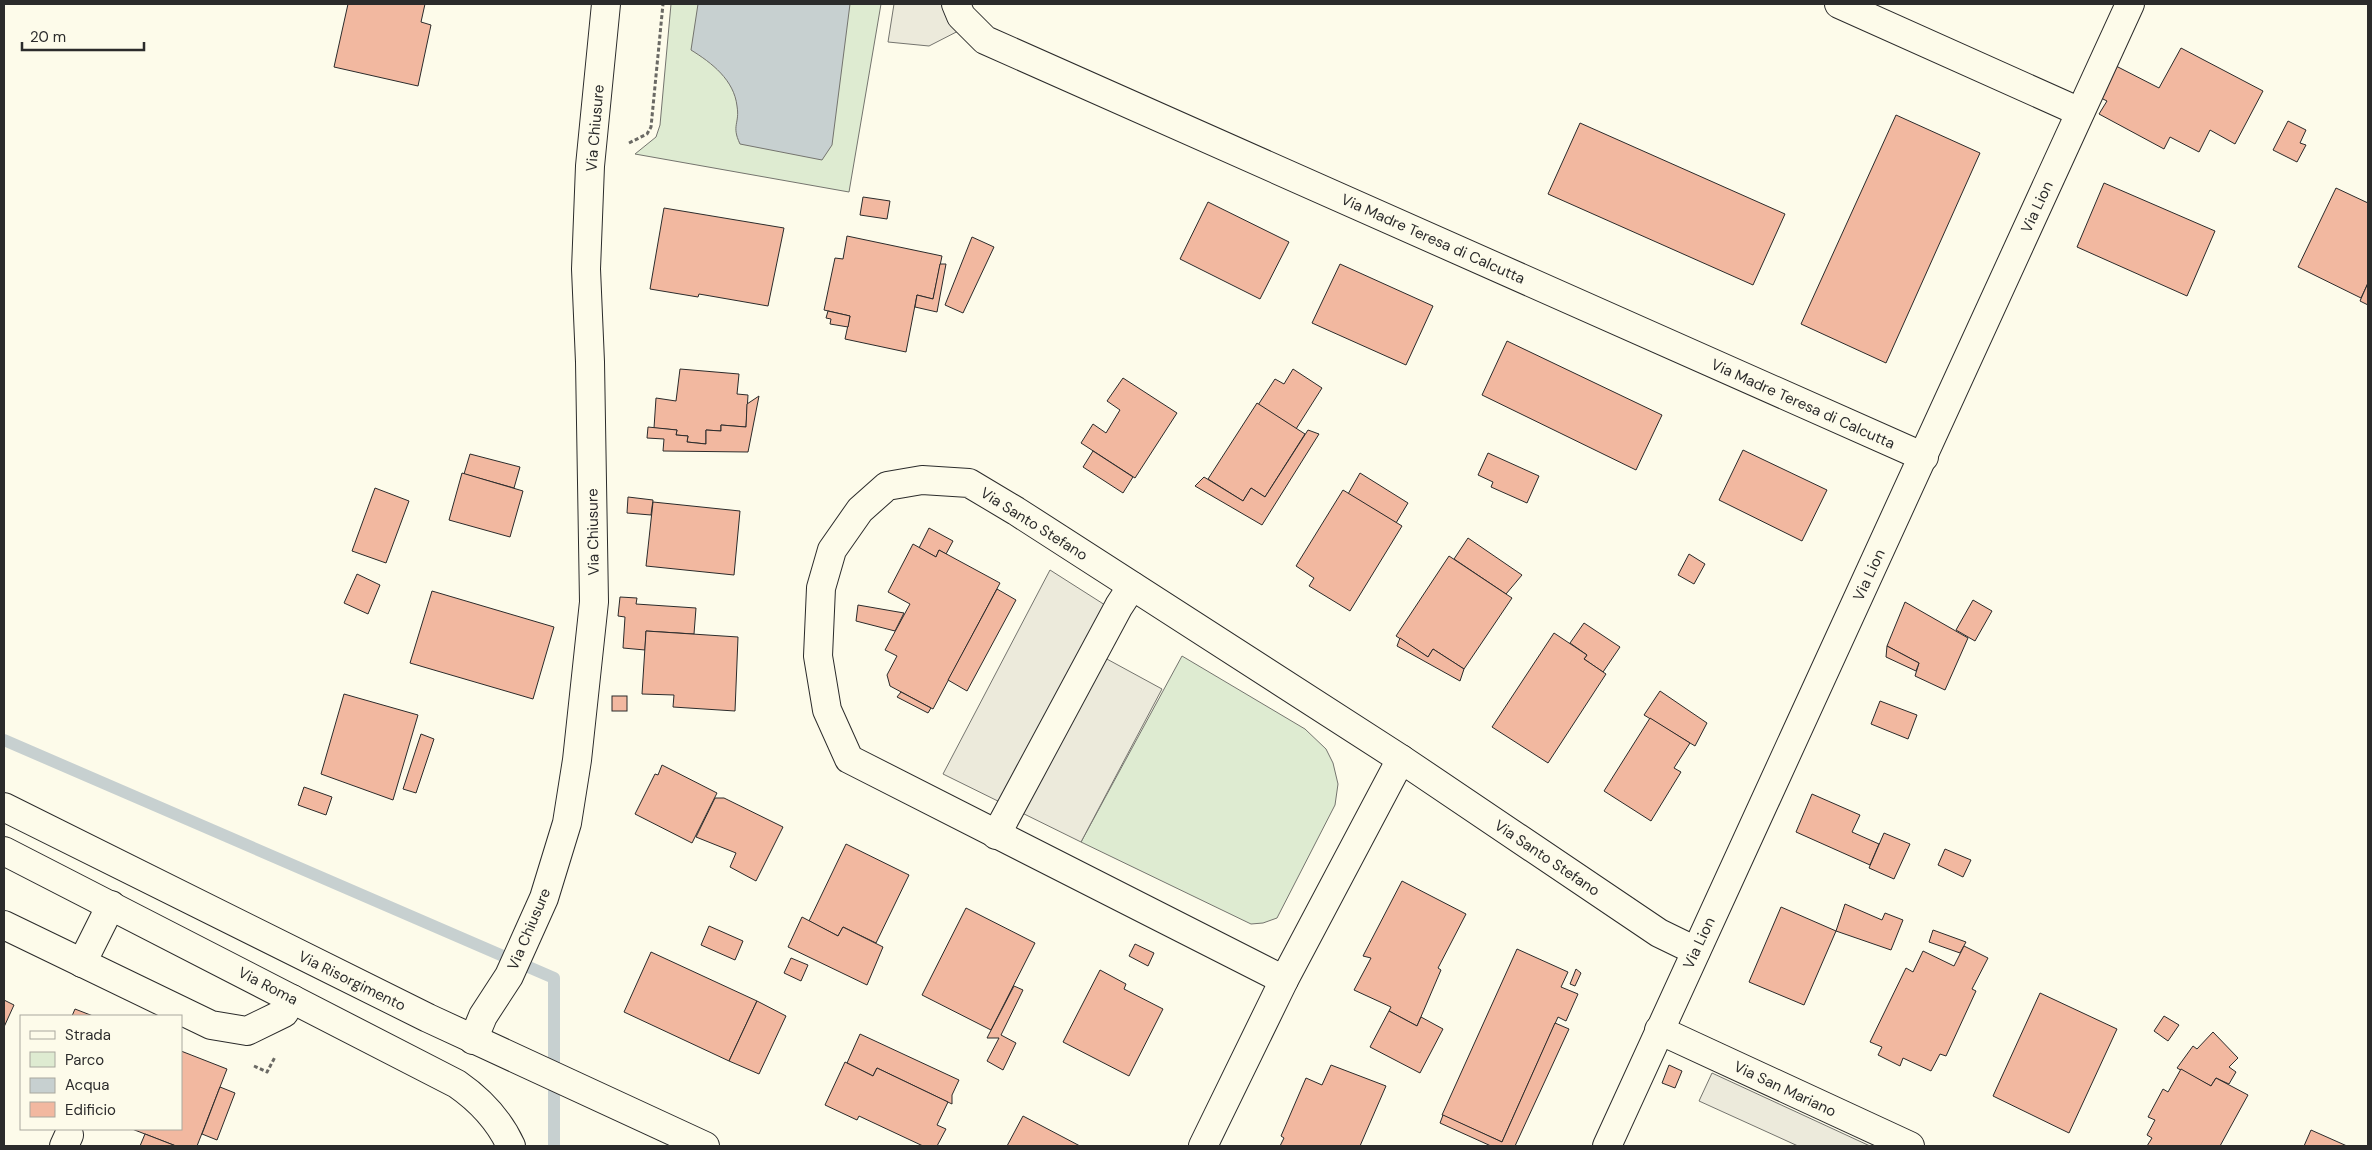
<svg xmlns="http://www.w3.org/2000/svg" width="2372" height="1150" viewBox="0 0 2372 1150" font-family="'DM Sans',sans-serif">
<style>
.green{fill:#deebd1;stroke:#74746e}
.parking{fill:#eceadb;stroke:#74746e}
.water{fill:#c7d0d0;stroke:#74746e}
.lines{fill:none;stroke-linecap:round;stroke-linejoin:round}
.stream{stroke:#c7d0d0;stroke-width:12}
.building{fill:#f2b8a0;stroke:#2b2b2b}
.minor-casing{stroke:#2b2b2b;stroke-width:30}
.major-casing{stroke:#2b2b2b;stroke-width:30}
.path{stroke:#6a6964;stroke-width:3;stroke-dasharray:4 2.5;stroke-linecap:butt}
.minor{stroke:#fdfbea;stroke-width:28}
.major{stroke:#fdfbea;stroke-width:28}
.labels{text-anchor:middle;stroke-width:4;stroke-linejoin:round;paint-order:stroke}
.street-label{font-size:15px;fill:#2b2b2b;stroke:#fdfbea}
</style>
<rect width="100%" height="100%" fill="#fdfbea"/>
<g class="green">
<polygon points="671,4 881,4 849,192 635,154 656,137 660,125"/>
<polygon points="1182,656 1305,729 1326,749 1333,763 1338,784 1335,805 1277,918 1263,923 1251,924 1081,842"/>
</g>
<g class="parking">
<polygon points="894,4 956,4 970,25 929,46 888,42"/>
<polygon points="1050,570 1116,612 1094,652 1162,689 1081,842 943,774"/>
<polygon points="1712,1073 1870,1146 1798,1146 1699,1101"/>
</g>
<path class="water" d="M698,4H850L832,145L822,160L740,144C731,125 740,124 737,106C734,80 712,63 691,50Z"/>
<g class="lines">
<polyline class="stream" points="4,740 554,978 554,1146"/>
</g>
<g class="building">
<polygon points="348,4 425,4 421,22 431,25 418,86 334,67"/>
<polygon points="2181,48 2263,91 2235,144 2210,130 2199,152 2170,137 2164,149 2099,114 2107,101 2099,97 2116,66 2159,88"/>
<polygon points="1896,115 1980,153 1886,363 1801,324"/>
<polygon points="2288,121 2306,130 2300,143 2306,145 2297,162 2273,150"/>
<polygon points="1580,123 1785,214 1753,285 1548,194"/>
<polygon points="2104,183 2215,231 2187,296 2077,247"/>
<polygon points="2336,188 2368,203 2368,283 2361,298 2298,267"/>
<polygon points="863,197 890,201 887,219 860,215"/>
<polygon points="1208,202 1289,242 1260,299 1180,259"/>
<polygon points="664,208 784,228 768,306 699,294 698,297 650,289"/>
<polygon points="847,236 942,256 933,299 917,295 906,352 845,339 850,316 824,310 835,258 843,259"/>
<polygon points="972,237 994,247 963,313 945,305"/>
<polygon points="940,264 946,264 937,312 915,307 917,295 933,299"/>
<polygon points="1340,264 1433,306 1406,365 1312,323"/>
<polygon points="2368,283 2368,305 2360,301"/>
<polygon points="828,311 850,316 848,327 830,324 831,319 826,318"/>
<polygon points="1507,341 1662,415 1636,470 1482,395"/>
<polygon points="680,369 739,374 737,394 748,395 746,427 721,425 721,431 706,430 706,444 687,442 688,436 676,435 677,430 654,428 656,398 676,401"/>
<polygon points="1293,369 1322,388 1296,429 1258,405 1275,379 1284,384"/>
<polygon points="1123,378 1177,413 1135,478 1081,443 1093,424 1106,433 1120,410 1107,401"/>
<polygon points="759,396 748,452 663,451 664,439 647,438 648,427 677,430 676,435 688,436 687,442 706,444 706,430 721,431 721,425 746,427 747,404"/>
<polygon points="1257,403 1305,434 1265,497 1251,488 1243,501 1208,479"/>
<polygon points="1308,430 1319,434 1262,525 1195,486 1204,477 1243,501 1251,488 1265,497"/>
<polygon points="1743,450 1827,490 1802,541 1719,500"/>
<polygon points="1093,451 1133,477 1123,493 1083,467"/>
<polygon points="1488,453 1539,476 1527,503 1491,487 1493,482 1478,475"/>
<polygon points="470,454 520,467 514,488 464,474"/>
<polygon points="462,473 523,491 510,537 449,520"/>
<polygon points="1360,473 1408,503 1396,523 1348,494"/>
<polygon points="375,488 409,501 386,563 352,551"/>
<polygon points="1343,490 1402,526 1350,611 1309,586 1314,578 1296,566"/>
<polygon points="628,497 653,500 651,515 627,513"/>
<polygon points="653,502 740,511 734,575 646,566"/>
<polygon points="929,528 953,541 946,554 939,550 936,557 919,548"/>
<polygon points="1468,538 1522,575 1506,594 1454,559"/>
<polygon points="913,544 936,557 939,550 1000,583 933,709 890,686 887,675 897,656 885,650 910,604 888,592"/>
<polygon points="1689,554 1705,564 1694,584 1678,575"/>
<polygon points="1449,556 1512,598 1464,669 1433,649 1428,657 1396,636"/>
<polygon points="357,574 380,585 368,614 344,603"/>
<polygon points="997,589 1016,600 967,691 948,680"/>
<polygon points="432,591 554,627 533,699 410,663"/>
<polygon points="620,597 637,598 636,604 696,608 694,634 646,631 645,650 623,648 625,617 618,616"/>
<polygon points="1973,600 1992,611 1975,641 1956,630"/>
<polygon points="1905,602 1968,638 1945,690 1915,676 1919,663 1887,646"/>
<polygon points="858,605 904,613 895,631 856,621"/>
<polygon points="1584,623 1620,647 1603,672 1584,659 1587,655 1570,643"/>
<polygon points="646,631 738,637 735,711 673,707 674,695 642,694"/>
<polygon points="1554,633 1587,655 1584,659 1606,674 1548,763 1492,727"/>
<polygon points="1400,638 1428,657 1433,649 1464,669 1460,681 1397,646"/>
<polygon points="1887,646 1919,663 1916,671 1886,657"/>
<polygon points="1660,691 1707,723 1695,746 1644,715"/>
<polygon points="901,692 931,708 928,713 897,697"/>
<polygon points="344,694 418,715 393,800 321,774"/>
<rect x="612" y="696" width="15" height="15"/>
<polygon points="1880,701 1917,715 1908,739 1871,724"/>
<polygon points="1650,718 1690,743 1674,768 1681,772 1651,821 1604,791"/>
<polygon points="421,734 434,739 416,793 403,789"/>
<polygon points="662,765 717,793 692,843 635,814 655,774 658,775"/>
<polygon points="304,787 332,797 326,815 298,805"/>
<polygon points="1812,794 1860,815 1852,832 1879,844 1870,865 1796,832"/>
<polygon points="715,798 724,798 783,827 756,881 730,867 736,853 696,837"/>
<polygon points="1884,833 1910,844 1894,879 1869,868"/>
<polygon points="846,844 909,875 876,943 843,927 838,936 809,921"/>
<polygon points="1945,849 1971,860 1963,877 1938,865"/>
<polygon points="1402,881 1466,914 1438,968 1441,970 1417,1026 1389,1011 1391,1007 1354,990 1371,958 1363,956"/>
<polygon points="1845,904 1882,920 1885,913 1903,920 1891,950 1836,931"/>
<polygon points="1781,907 1836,931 1804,1005 1749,982"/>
<polygon points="966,908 1035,943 991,1030 922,995"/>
<polygon points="802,917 838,936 843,927 883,947 867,985 788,947"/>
<polygon points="709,926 743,941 735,960 701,945"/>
<polygon points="1933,930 1966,942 1960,953 1929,942"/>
<polygon points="1135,944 1154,953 1148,966 1129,956"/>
<polygon points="1964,946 1988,958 1972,989 1976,991 1946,1056 1940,1054 1931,1071 1903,1058 1900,1066 1878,1055 1882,1047 1870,1042 1906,968 1913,972 1923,951 1954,966"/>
<polygon points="1517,949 1568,972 1561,987 1578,994 1566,1021 1558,1017 1502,1142 1442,1115"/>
<polygon points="651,952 757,1001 729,1061 624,1012"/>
<polygon points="791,958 808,965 801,981 784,973"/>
<polygon points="1576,969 1581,973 1575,986 1570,984"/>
<polygon points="1100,970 1126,984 1124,989 1163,1009 1129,1076 1063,1042"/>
<polygon points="1014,986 1023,990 1001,1035 1016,1043 1003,1070 987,1061 999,1038 987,1038"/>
<polygon points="2040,993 2117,1029 2069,1133 1993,1096"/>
<polygon points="4,1000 14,1005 4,1027"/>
<polygon points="757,1001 786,1016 759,1074 729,1061"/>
<polygon points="75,1009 93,1016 72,1016"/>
<polygon points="1389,1011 1417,1026 1421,1017 1443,1029 1420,1073 1370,1047"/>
<polygon points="2164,1016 2179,1025 2168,1041 2154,1031"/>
<polygon points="1555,1023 1569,1029 1515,1146 1491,1146 1440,1123 1443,1115 1502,1142"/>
<polygon points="2213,1032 2238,1058 2229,1067 2236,1072 2229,1084 2216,1078 2211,1086 2177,1068 2193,1046 2197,1049"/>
<polygon points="860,1034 959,1080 952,1095 952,1104 877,1068 873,1076 847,1063"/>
<polygon points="181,1051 227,1069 197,1146 176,1146 132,1129 181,1129"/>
<polygon points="845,1062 873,1076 877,1068 948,1102 937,1125 946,1129 937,1146 923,1146 859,1116 857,1120 825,1105"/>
<polygon points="1331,1065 1386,1086 1360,1146 1280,1146 1284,1138 1281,1136 1306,1078 1322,1085"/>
<polygon points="1669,1065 1682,1071 1675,1088 1662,1083"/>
<polygon points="2181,1069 2211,1086 2216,1078 2248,1095 2220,1146 2147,1146 2152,1138 2147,1135 2155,1120 2148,1117 2163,1089 2168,1092"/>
<polygon points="220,1087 235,1093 217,1140 202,1134"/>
<polygon points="1023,1116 1080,1146 1007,1146"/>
<polygon points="2311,1130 2347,1146 2304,1146"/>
<polygon points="145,1134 176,1146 140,1146"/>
</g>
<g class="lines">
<g class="minor-casing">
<g id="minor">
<polyline points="956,4 961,16 985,40 1924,457"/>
<polyline points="1839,4 2080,112"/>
<polyline points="996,835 1119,606 1132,586"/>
<path d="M4,851L457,1084C480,1100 499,1120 511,1146"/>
<polyline points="4,925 211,1025 247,1031 284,1013 292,999"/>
<polyline points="82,963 111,905"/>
<polyline points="1284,980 849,759 827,710 818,656 821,588 832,550 860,510 887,486 922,480 969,483 1016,511 1401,759 1659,933 1696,951"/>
<polyline points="1659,1030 1910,1146"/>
<polyline points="473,1040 483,1016 509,976 544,898 567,823 577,760 594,602 590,362 586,269 590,166 606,4"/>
<polyline points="64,1146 69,1135"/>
<polyline points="1203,1146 1284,980 1401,759"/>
<polyline points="1607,1146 2130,4"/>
</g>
</g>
<g class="major-casing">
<polyline id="major" points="4,807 428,1018 705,1146"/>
</g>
<g class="path">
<polyline points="629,143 647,134 651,127 663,4"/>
<polyline points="254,1066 267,1072 275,1057"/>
</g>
<use href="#minor" class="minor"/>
<use href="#major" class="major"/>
</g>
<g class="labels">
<g class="street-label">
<text transform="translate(595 128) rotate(-85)" y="5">Via Chiusure</text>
<text transform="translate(2037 207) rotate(-65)" y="5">Via Lion</text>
<text transform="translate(1433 239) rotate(24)" y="5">Via Madre Teresa di Calcutta</text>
<text transform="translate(1803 404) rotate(24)" y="5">Via Madre Teresa di Calcutta</text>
<text transform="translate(1034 524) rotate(32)" y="5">Via Santo Stefano</text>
<text transform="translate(593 532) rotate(-91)" y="5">Via Chiusure</text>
<text transform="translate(1869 575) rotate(-65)" y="5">Via Lion</text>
<text transform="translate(1547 858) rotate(34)" y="5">Via Santo Stefano</text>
<text transform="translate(529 929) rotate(-67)" y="5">Via Chiusure</text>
<text transform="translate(1699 943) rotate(-65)" y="5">Via Lion</text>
<text transform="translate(352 981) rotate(26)" y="5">Via Risorgimento</text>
<text transform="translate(268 986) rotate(27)" y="5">Via Roma</text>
<text transform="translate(1785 1089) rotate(25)" y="5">Via San Mariano</text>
</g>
</g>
<rect width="2372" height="1150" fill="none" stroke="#2b2b2b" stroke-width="10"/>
<rect x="20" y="1015" width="162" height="115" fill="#fdfbea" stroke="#a9a89e"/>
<rect x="30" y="1031" width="25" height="8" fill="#fdfbea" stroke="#a9a89e"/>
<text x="65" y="1040" font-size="15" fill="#2b2b2b">Strada</text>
<rect x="30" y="1052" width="25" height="15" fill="#deebd1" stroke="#a9a89e"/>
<text x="65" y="1065" font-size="15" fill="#2b2b2b">Parco</text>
<rect x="30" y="1078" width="25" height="15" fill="#c7d0d0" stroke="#a9a89e"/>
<text x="65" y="1090" font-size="15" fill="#2b2b2b">Acqua</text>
<rect x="30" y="1102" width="25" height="15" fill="#f2b8a0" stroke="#a9a89e"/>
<text x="65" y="1115" font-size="15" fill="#2b2b2b">Edificio</text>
<path d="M22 42v8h122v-8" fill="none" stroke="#2b2b2b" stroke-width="2.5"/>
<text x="30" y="42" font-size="15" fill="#2b2b2b" stroke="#fdfbea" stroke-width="4" paint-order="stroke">20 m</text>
</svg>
